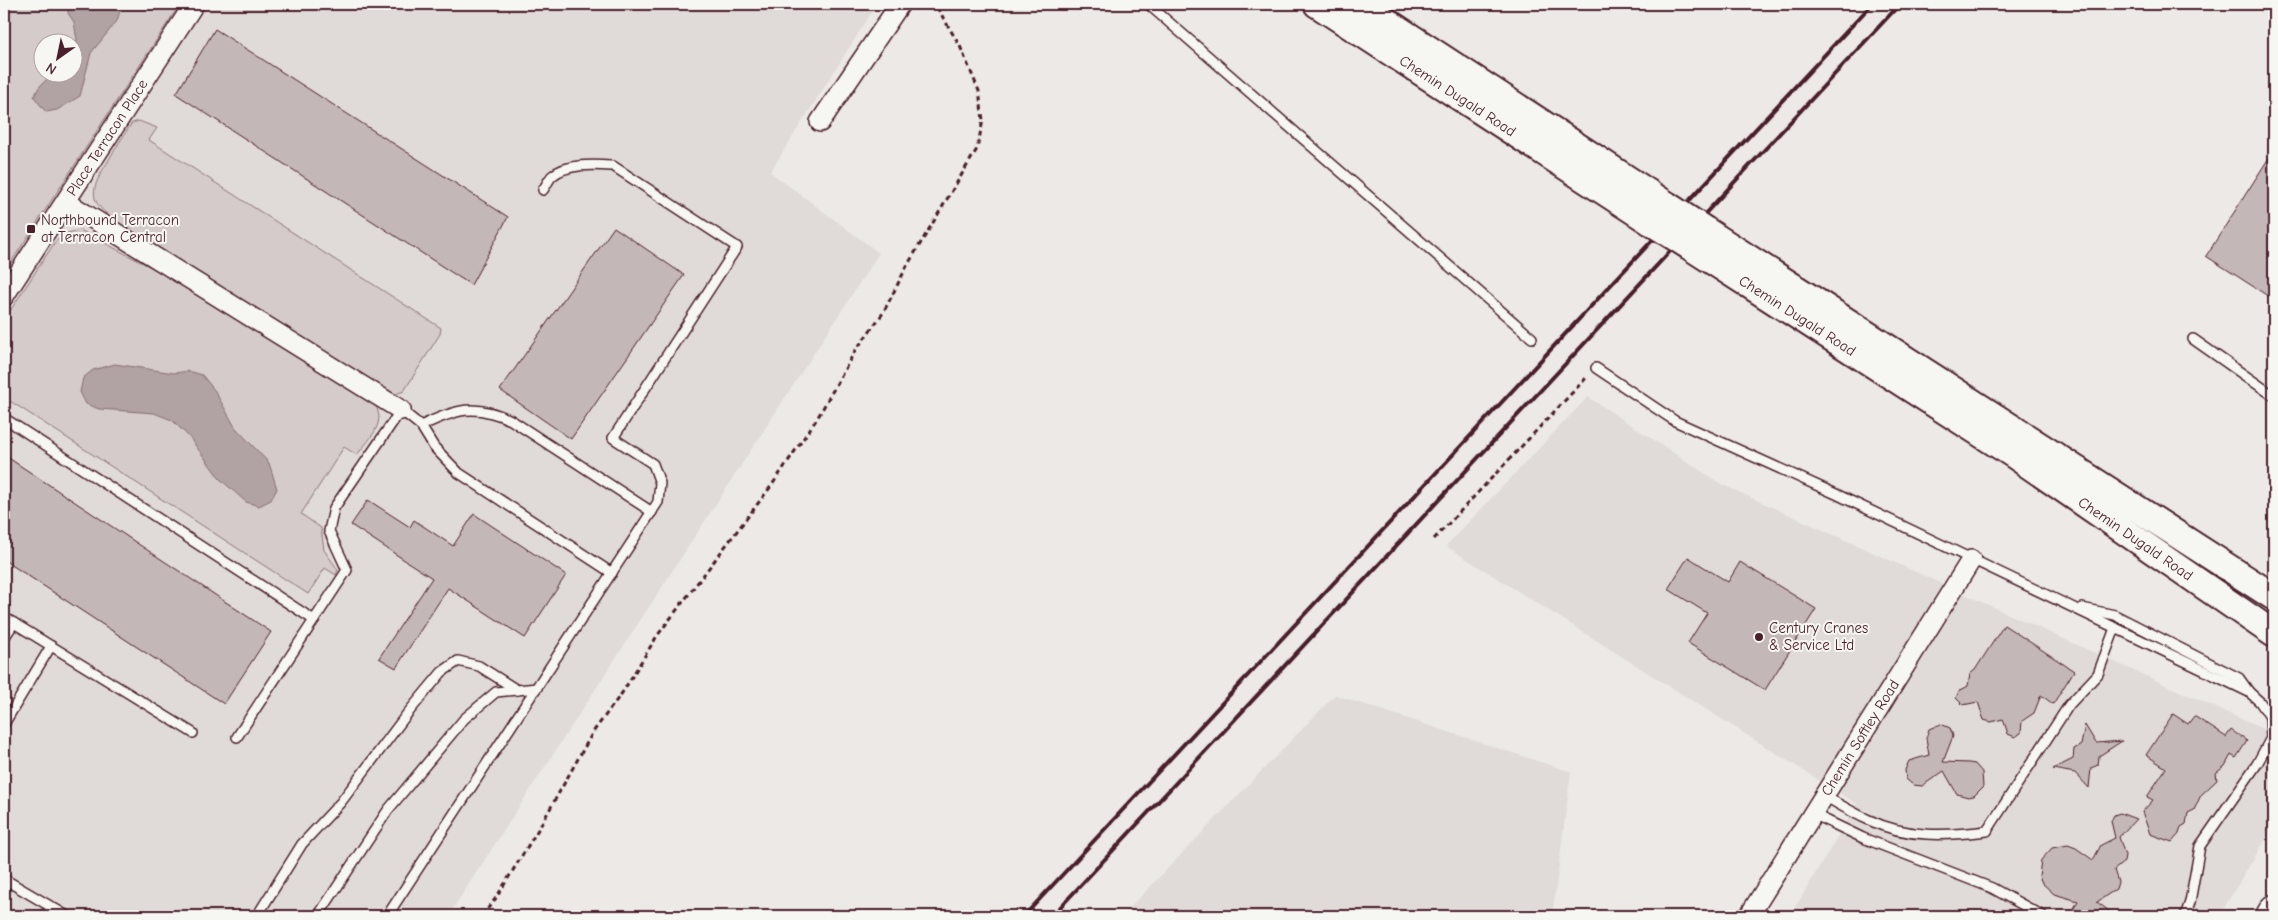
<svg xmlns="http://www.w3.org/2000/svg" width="2278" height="920" viewBox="0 0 2278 920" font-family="'Comic Neue',sans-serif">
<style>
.built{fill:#e0dad8;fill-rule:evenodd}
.green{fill:#d4cbca;stroke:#8f757a;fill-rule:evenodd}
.water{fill:#b1a2a3;stroke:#886e73}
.building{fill:#c4b7b7;stroke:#4a1f2b}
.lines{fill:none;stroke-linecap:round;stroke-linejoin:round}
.service-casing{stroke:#4a1f2b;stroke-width:12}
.minor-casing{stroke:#4a1f2b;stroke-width:22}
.secondary-casing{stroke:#4a1f2b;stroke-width:30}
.primary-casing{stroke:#4a1f2b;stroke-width:31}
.path{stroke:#4a1f2b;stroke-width:3;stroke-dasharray:5 4;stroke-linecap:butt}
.service{stroke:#f6f6f2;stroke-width:9}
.minor{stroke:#f6f6f2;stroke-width:19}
.secondary{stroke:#f6f6f2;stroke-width:26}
.primary{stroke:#f6f6f2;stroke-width:28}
.rail{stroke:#4a1f2b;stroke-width:4}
.secondary-bridge-casing{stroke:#4a1f2b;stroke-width:30;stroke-linecap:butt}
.secondary-bridge{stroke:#f6f6f2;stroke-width:26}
.poi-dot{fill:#4a1f2b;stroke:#f6f6f2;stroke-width:2}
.labels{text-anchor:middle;stroke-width:4;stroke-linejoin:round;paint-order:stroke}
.street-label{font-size:15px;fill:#4a1f2b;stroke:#f6f6f2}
.poi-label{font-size:15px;fill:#4a1f2b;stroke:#f6f6f2;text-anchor:start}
</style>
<rect width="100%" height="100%" fill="#ece9e6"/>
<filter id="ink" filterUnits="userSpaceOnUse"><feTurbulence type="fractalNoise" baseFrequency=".02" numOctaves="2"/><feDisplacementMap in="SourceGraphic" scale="10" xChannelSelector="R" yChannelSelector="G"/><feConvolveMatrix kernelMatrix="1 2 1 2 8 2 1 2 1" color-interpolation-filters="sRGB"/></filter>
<g filter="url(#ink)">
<g class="built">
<path d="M4,4H877L770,172L879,253L448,916H4ZM42,42H72V72H42Z"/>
<polygon points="1588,397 1721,484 2274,734 2274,825 2219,916 1790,916 1857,804 1446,546"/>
<polygon points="1335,695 1571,772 1552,916 1122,916"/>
</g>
<g class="green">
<path d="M4,4H180L4,273ZM42,42H72V72H42Z"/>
<path d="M139,121L157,128L149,140L441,328L440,334L404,391L393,395L123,226C91,204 86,196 107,163C115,149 123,136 132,123Z"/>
<path d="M80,230L181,283L375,405C387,424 368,440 357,455L344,447L301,514L321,528L324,550L338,570L336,575L325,568L308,594L10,401L4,410V320L55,242L67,233Z"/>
</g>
<g class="water">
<polygon points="68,4 122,4 117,21 91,53 80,96 57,110 46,112 34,97 39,87 53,73 72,72 73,48 77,40 74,22 68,13"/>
<polygon points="115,364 174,373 189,371 202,375 215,391 235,427 269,463 277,489 271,500 259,506 246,502 220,479 190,438 172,420 154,413 99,409 86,404 80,392 83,378 93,370"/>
</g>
<g class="building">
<polygon points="215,29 508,217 471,285 176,94"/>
<polygon points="2274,150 2274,300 2206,256"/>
<polygon points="614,227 684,275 571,439 500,390"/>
<polygon points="4,455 271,632 224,704 4,560"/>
<polygon points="368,500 410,527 414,520 453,546 474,514 566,575 525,638 448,588 396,668 379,658 432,578 351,525"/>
<polygon points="1688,557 1728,582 1740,562 1816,609 1765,690 1688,643 1707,613 1668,589"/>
<polygon points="2004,625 2074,671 2053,704 2041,695 2034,713 2022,721 2021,733 2015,737 2008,734 2003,719 1991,722 1984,720 1978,702 1963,705 1956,698 1959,691 1968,686 1970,674 1975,670"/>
<polygon points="2173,714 2188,724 2194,716 2226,737 2231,730 2247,741 2236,758 2231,755 2225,766 2216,773 2217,780 2201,795 2194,810 2188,813 2186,824 2181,827 2179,834 2172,842 2150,834 2142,812 2153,800 2147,797 2166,768 2146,755"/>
<polygon points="1941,724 1950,728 1953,736 1943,762 1969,763 1975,764 1982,772 1983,787 1974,796 1968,797 1957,794 1944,771 1922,786 1913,785 1906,779 1905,770 1909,761 1929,755 1926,738 1929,729"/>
<polygon points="2085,725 2096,743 2122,741 2099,756 2098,765 2091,768 2089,788 2075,773 2053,769 2073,759 2074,749 2081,745"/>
<polygon points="2120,813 2136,819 2119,837 2125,855 2124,862 2114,870 2118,882 2116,889 2097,902 2116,916 2083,916 2073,910 2078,901 2054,894 2042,883 2039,876 2041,860 2052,848 2068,845 2076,848 2093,860 2101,845 2115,838 2111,821 2114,815"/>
</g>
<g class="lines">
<g class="service-casing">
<g id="service">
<polyline points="1148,4 1532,338"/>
<polyline points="2273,4 2274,4"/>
<polyline points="2193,339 2274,396"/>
<polyline points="1596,368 1675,421 1836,494 2249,692 2260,702 2270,717 2271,738 2257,764 2200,846 2190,902 2185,916"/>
<polyline points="4,418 314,620"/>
<path d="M421,426C456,409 475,403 511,420L652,512"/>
<polyline points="2082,608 2115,615 2239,678 2249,692"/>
<polyline points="4,617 193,733"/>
<polyline points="4,638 14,623"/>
<polyline points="4,724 51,646"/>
<polyline points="237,737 347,570 329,531 334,508 401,410 421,426 434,447 459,473 612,573"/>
<path d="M1824,796C1839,804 1853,813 1869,820C1906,838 1947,836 1987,831L2069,705L2098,674L2115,628"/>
<polyline points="1813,814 1863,838 1992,888 2043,916"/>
<polyline points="4,879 67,916"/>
<polyline points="41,916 55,910"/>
<polyline points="257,916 302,844 341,802 407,714 442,672 458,661 479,666 517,690"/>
<polyline points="318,916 388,810 464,719 496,692 537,688"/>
<path d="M387,916L658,502L660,483L653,464L613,438L737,247L613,166C595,165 567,163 552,176C549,179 546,186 543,190"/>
</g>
</g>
<g class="minor-casing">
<g id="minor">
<polyline points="820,122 900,4"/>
<polyline points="66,202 401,410"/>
<path id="s1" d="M4,296L194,4"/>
<path id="s2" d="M1749,916L1971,560"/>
</g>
</g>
<g class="secondary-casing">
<g id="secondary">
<path id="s3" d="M1317,4L1651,222"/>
<polyline points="1360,4 1667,205"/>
<polyline points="1705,230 2274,597"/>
<path id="s4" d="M1689,246L2014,455L2274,634"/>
</g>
</g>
<g class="primary-casing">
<polyline id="primary" points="2270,916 2274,909"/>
</g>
<g class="path">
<polyline points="1434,539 1588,376"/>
<polyline points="482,916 496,898 542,823 593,732 622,693 657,636 772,485 818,417 855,351 883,313 907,266 977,149 983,120 979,91 960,46 935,4"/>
</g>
<use href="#service" class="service"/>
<use href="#minor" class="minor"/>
<use href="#secondary" class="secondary"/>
<use href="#primary" class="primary"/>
<g class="rail">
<polyline points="1024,916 1872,4"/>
<polyline points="1052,916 1900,4"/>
</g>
<g class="secondary-bridge-casing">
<g id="secondary-bridge">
<polyline points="1667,205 1705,230"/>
<polyline points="1651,222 1689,246"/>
</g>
</g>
<use href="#secondary-bridge" class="secondary-bridge"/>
</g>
</g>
<g class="poi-dot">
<rect x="26" y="224" width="10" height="10" rx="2.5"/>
<circle cx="1759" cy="637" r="5"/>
</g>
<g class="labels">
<g class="street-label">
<text dy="5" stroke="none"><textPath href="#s3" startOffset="168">Chemin Dugald Road</textPath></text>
<text dy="5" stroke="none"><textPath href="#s1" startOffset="189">Place Terracon Place</textPath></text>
<text dy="5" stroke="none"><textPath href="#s4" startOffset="129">Chemin Dugald Road</textPath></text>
<text dy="5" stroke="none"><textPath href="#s4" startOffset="534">Chemin Dugald Road</textPath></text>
<text dy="5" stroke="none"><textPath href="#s2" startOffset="210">Chemin Softley Road</textPath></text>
</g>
<g class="poi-label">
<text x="41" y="225">Northbound Terracon<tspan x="41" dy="17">at Terracon Central</tspan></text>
<text x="1769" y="633">Century Cranes<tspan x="1769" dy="17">&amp; Service Ltd</tspan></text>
</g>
</g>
<rect width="2278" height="920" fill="none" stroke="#f6f6f2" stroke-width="20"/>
<rect x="10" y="10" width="2258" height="900" fill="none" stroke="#4a1f2b" stroke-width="2" filter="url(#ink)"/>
<g transform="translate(58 58) rotate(213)"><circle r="24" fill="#f6f6f2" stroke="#b1a0a2"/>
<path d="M0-4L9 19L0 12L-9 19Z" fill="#4a1f2b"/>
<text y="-8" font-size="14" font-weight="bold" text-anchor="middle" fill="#4a1f2b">N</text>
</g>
</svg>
